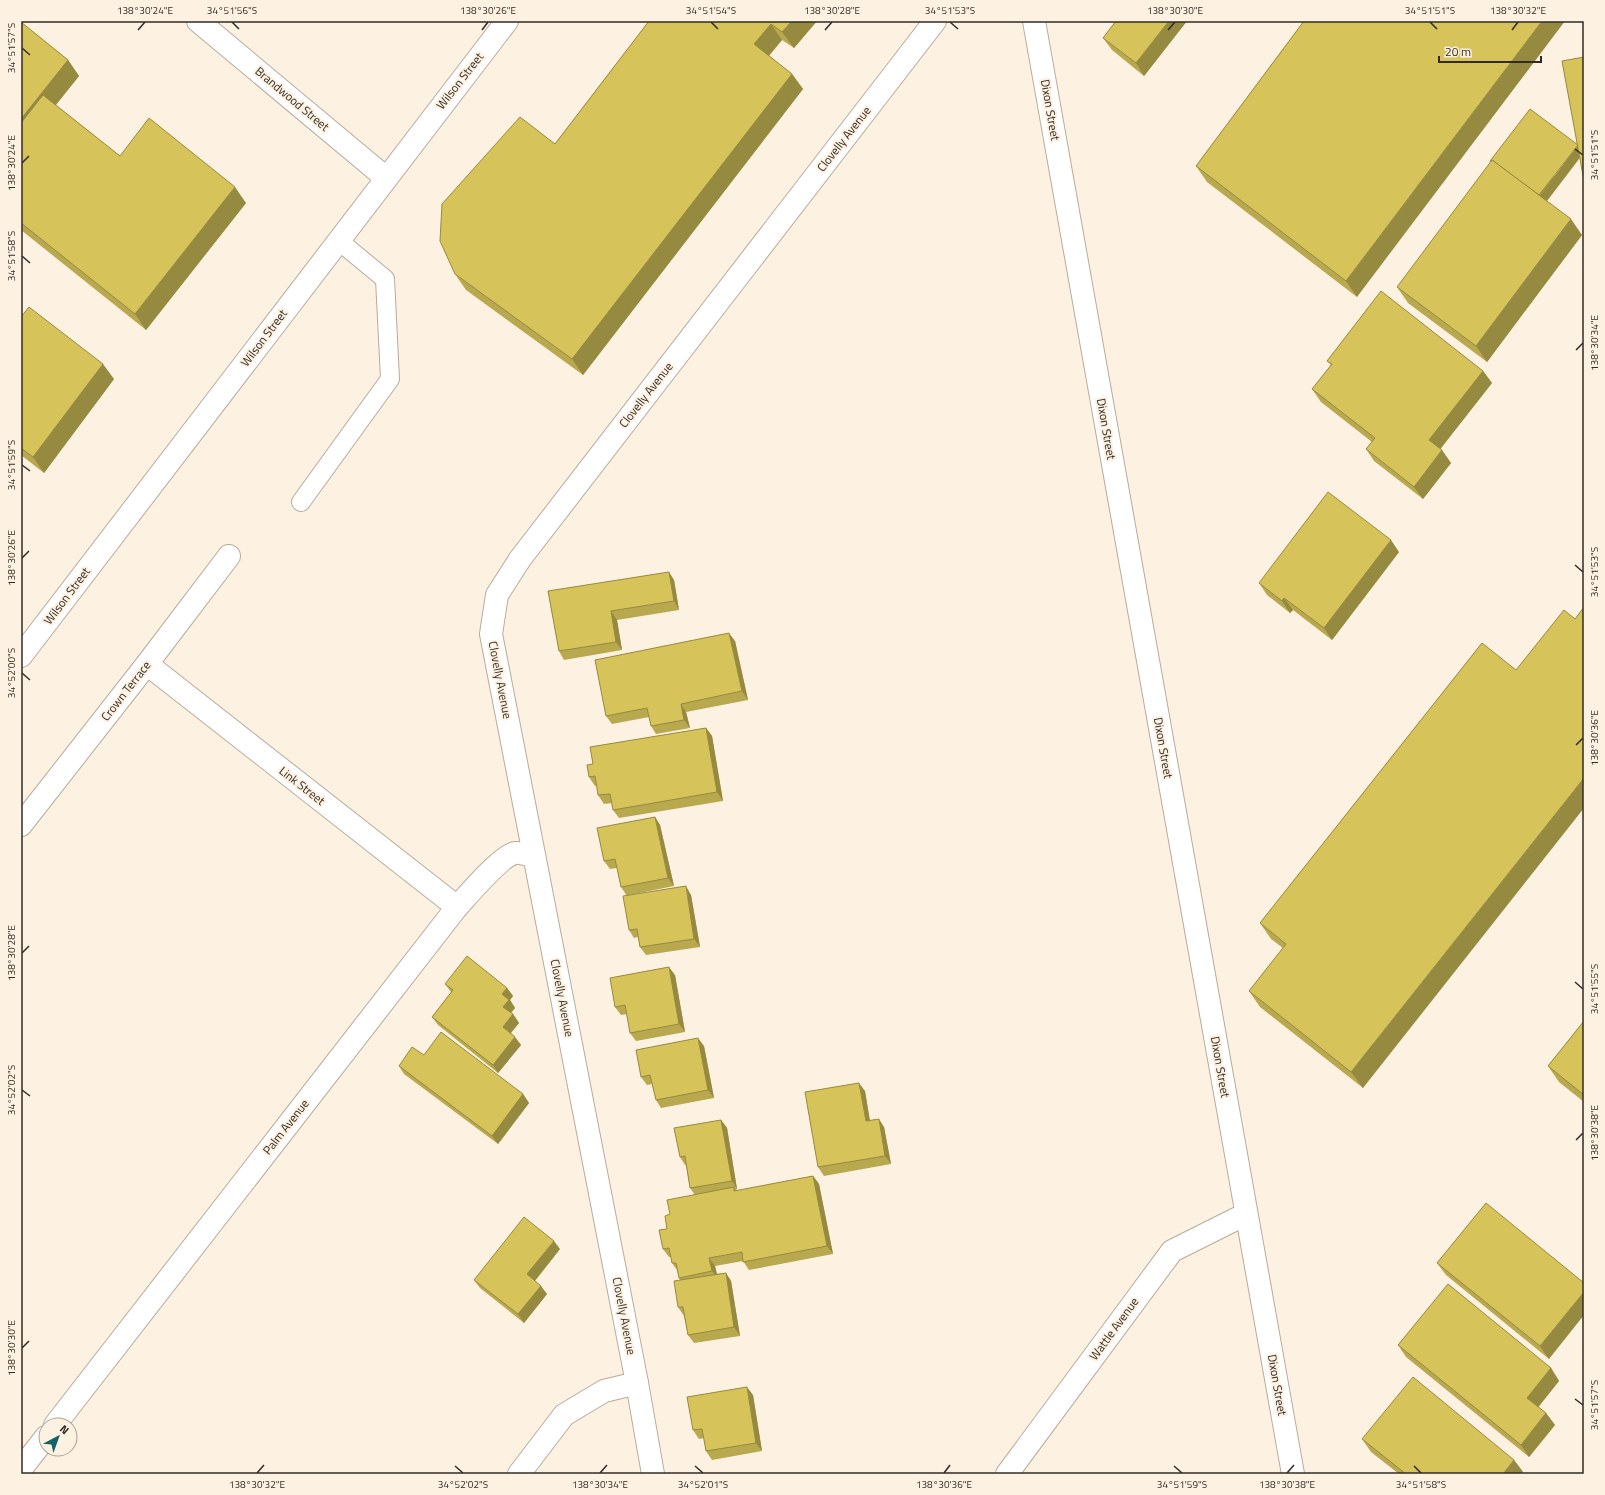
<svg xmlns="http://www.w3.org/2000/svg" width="1605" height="1495" viewBox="0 0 1605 1495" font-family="'Titillium Web',sans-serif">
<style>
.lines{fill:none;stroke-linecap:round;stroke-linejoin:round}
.lane-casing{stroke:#b7ab9c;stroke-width:20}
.street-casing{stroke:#b7ab9c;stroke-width:24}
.lane{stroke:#fff;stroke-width:18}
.street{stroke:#fff;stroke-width:22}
.wall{fill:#b8a94e}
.shaded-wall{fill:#968940}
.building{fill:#d6c45b;stroke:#968940}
.ticks{fill:none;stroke:#302b25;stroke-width:1.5}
.labels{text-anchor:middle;stroke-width:4;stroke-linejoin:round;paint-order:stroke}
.street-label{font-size:12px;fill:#302b25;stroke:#fdf1e1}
.neatline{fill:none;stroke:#302b25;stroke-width:1.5}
.ticks-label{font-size:10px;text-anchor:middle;fill:#302b25}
</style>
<rect width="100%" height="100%" fill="#fdf1e1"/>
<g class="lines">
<g class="lane-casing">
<polyline id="lane" points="301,502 390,379 385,279 339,241"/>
</g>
<g class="street-casing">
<g id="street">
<polyline points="198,21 386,178"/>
<polyline points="1034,21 1293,1474"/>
<polyline points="21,656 507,21"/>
<polyline points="147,664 457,907"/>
<polyline points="21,825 147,664 229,556"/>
<path d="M55,1425L457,907C468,895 501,856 515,853C520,852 528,855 534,856"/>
<polyline points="21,1469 46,1437"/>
<polyline points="519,1474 564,1415 604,1391 637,1383"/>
<polyline points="653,1474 637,1383 491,634 497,595 520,559 935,21"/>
<polyline points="1007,1474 1172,1251 1246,1214"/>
</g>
</g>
<use href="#lane" class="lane"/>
<use href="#street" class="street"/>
</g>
<g class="wall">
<polygon points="21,21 23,21 22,23 68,60 79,76 56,105 120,156 246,203 146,330 21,230"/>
<polygon points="649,21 817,21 794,48 782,40 769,56 792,74 803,89 583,375 466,290 455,274"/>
<polygon points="1116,21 1187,21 1144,76 1112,50 1103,38"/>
<polygon points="1304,21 1357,297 1207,182 1196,166"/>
<polygon points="1580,158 1547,201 1582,235 1487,362 1408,303 1397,287"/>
<polygon points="21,317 114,379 44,473 21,455"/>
<polygon points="1327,361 1483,371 1492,383 1440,449 1451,463 1423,499 1374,461 1366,449 1372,442 1321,402 1312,389 1331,365"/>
<polygon points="1399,552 1332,640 1293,610 1290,613 1267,595 1259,583"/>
<polygon points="674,580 679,610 617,620 622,650 564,660 559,651 548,591"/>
<polygon points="735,641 748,700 686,712 690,728 656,734 651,726 649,717 612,724 606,716"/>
<polygon points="1482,643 1363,1088 1260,1007 1249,991 1283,948 1271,939 1260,923"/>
<polygon points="706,728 712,736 723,801 619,818 613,810 612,803 604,804 598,795 597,785 595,786 589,777 593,764"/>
<polygon points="655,817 660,825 674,886 629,895 691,895 700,947 646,955 640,947 638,937 634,938 629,930 627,896 621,887 617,868 610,869 604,861"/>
<polygon points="675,975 685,1032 636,1041 630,1033 627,1014 621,1015 615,1007"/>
<polygon points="445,984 507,988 513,996 510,1000 515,1008 511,1013 513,1014 519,1023 511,1033 521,1045 498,1073 438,1025 432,1017 451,992"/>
<polygon points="1584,1021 1584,1102 1559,1082 1548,1066"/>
<polygon points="704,1046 714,1098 661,1108 656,1100 652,1084 647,1085 641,1077"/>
<polygon points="424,1055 523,1094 529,1103 498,1144 404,1074 399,1066"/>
<polygon points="865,1091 870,1120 884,1127 891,1164 824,1176 818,1167"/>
<polygon points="721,1120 727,1128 737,1189 736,1190 737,1191 813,1176 819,1184 833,1254 749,1270 743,1261 715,1266 717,1274 726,1273 731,1281 740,1336 694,1343 688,1335 684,1316 678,1307 680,1280 679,1278 677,1270 672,1263 671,1257 669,1257 663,1249 670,1214 695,1195 690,1188 686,1165 685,1165 680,1157"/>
<polygon points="1486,1203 1549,1359 1446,1275 1437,1263"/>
<polygon points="560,1249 535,1281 547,1294 524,1323 480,1288 474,1280"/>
<polygon points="1398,1345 1551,1368 1559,1381 1538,1407 1546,1413 1555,1425 1529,1457 1406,1357"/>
<polygon points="753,1395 762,1451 712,1460 706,1451 704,1438 699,1439 693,1430"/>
<polygon points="1362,1439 1514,1460 1523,1472 1521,1474 1399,1474 1371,1452"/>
</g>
<g class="shaded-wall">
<polygon points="792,21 817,21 794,48 782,32"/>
<polygon points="1169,21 1187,21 1144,76 1136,63"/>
<polygon points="1542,21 1565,21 1357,297 1346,281"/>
<polygon points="771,24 782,40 765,60 754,44"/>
<polygon points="68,60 79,76 21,148 21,119"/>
<polygon points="792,74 803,89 583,375 572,359"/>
<polygon points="1578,145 1583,153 1543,206 1538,198"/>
<polygon points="235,187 246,203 146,330 135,314"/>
<polygon points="1571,219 1582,235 1487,362 1476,346"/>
<polygon points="103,364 114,379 44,473 33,457"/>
<polygon points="1483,371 1492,383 1438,452 1429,440"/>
<polygon points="1442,450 1451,463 1423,499 1414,487"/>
<polygon points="1391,540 1399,552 1332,640 1324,628"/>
<polygon points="669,572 674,580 679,610 674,601"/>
<polygon points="1284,598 1293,610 1290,613 1282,601"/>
<polygon points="611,611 617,620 622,650 616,642"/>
<polygon points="729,633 735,641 748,700 742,691"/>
<polygon points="681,704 686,712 690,728 684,720"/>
<polygon points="706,728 712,736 723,801 717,792"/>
<polygon points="1584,778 1584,808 1363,1088 1351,1072"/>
<polygon points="655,817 660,825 674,886 668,878"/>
<polygon points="686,886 691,895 700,947 694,939"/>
<polygon points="669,967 675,975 685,1032 679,1024"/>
<polygon points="507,988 513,996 510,1000 515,1008 509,1015 503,1007 502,994"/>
<polygon points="513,1014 519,1023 509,1035 503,1027"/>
<polygon points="515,1037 521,1045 498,1073 493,1065"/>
<polygon points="698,1038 704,1046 714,1098 708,1090"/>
<polygon points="859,1083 865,1091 871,1129 866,1121"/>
<polygon points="523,1094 529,1103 498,1144 492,1136"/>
<polygon points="879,1119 884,1127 891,1164 885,1156"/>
<polygon points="721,1120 727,1128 737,1189 732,1181"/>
<polygon points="813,1176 819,1184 833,1254 827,1246"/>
<polygon points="554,1241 560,1249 533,1283 527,1274"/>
<polygon points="709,1258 715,1266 718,1279 712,1271"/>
<polygon points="726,1273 731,1281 740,1336 734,1327"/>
<polygon points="541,1286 547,1294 524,1323 518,1314"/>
<polygon points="1584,1292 1584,1315 1549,1359 1540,1346"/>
<polygon points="1551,1368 1559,1381 1536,1410 1527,1398"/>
<polygon points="747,1387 753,1395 762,1451 756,1443"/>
<polygon points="1546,1413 1555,1425 1529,1457 1521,1445"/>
<polygon points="1514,1460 1523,1472 1521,1474 1503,1474"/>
</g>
<g class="building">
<polygon points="649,21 792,21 782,32 771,24 754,44 792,74 572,359 455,274 440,241 442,204 520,117 555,144"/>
<polygon points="1116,21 1169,21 1136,63 1103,38"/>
<polygon points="1304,21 1542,21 1346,281 1196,166"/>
<polygon points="21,22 68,60 21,119"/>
<polygon points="1584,57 1584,181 1562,61"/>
<polygon points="43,95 120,156 149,118 235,187 135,314 21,223 21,123"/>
<polygon points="1530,109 1578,145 1539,195 1492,160 1491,162 1490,161"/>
<polygon points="1492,160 1571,219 1476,346 1397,287"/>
<polygon points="1381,291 1483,371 1429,440 1442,450 1414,487 1366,449 1375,438 1312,389 1332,364 1327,361"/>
<polygon points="29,307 103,364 33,457 21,448 21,317"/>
<polygon points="1328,492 1391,540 1324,628 1284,598 1282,601 1259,583"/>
<polygon points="669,572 674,601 611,611 616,642 559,651 548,591"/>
<polygon points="1584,607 1584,778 1351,1072 1249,991 1286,944 1260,923 1482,643 1516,670 1564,610 1575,619"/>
<polygon points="729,633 742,691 681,704 684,720 651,726 647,708 606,716 595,660"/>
<polygon points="706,728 717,792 613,810 610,794 598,795 595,776 589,777 587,765 593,764 590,747"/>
<polygon points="655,817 668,878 621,887 615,859 604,861 597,828"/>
<polygon points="686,886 694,939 640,947 637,929 629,930 623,896"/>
<polygon points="467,956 507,988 502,994 509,1000 503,1007 513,1014 503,1027 515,1037 493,1065 432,1017 453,990 445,984"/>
<polygon points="669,967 679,1024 630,1033 625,1005 615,1007 610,978"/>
<polygon points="1584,1021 1584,1095 1548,1066"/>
<polygon points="441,1032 523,1094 492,1136 399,1066 412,1047 424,1055"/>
<polygon points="698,1038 708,1090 656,1100 650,1075 641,1077 636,1050"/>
<polygon points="859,1083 866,1121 879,1119 885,1156 818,1167 805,1092"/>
<polygon points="721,1120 732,1181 690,1188 685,1156 680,1157 674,1128"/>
<polygon points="813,1176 827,1246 743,1262 742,1252 709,1258 712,1271 679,1278 676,1263 672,1263 669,1248 663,1249 659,1230 667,1229 665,1216 670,1214 667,1200 734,1187 734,1191"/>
<polygon points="1486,1203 1584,1283 1584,1292 1540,1346 1437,1263"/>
<polygon points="524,1217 554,1241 527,1274 541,1286 518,1314 474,1280"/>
<polygon points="726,1273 734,1327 688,1335 683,1307 678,1307 674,1281"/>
<polygon points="1448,1284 1551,1368 1527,1398 1546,1413 1521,1445 1398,1345"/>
<polygon points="1413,1377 1514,1460 1503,1474 1406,1474 1362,1439"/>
<polygon points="747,1387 756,1443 706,1451 702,1429 693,1430 687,1397"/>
</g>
<path class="ticks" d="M232,22L239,29M711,22L718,29M950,22L958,29M1430,22L1437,29M138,30L145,22M482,30L488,22M825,30L832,22M1168,30L1175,22M1512,30L1518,22M22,48L30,55M1575,149L1583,155M22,163L29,156M22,256L30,263M1576,350L1583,343M22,465L30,471M22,558L29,551M1575,565L1583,572M22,673L30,680M1576,745L1583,738M22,953L29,946M1575,982L1583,989M22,1090L30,1096M1576,1140L1583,1133M22,1348L29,1341M1575,1399L1583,1405M455,1466L463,1473M695,1466L703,1473M1174,1466L1182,1473M1414,1466L1421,1473M257,1473L264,1465M600,1473L607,1465M944,1473L950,1465M1287,1473L1294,1465"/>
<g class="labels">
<g class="street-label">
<text transform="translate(460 81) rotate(-52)" y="4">Wilson Street</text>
<text transform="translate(292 99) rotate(40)" y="4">Brandwood Street</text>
<text transform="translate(1050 110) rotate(80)" y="4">Dixon Street</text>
<text transform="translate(844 139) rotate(-52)" y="4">Clovelly Avenue</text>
<text transform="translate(264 338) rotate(-53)" y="4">Wilson Street</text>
<text transform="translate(646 395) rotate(-52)" y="4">Clovelly Avenue</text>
<text transform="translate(1106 429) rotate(80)" y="4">Dixon Street</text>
<text transform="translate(67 596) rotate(-53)" y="4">Wilson Street</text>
<text transform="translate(500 680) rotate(79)" y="4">Clovelly Avenue</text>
<text transform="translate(126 691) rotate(-52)" y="4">Crown Terrace</text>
<text transform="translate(1163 748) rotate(80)" y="4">Dixon Street</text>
<text transform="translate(302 786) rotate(38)" y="4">Link Street</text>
<text transform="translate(562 998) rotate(79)" y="4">Clovelly Avenue</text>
<text transform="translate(1220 1067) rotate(80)" y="4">Dixon Street</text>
<text transform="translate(286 1127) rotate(-52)" y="4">Palm Avenue</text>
<text transform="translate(624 1316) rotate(79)" y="4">Clovelly Avenue</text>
<text transform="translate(1114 1329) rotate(-54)" y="4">Wattle Avenue</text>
<text transform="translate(1277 1385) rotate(80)" y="4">Dixon Street</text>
</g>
</g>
<rect width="1605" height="1495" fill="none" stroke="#fdf1e1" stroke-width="44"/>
<g transform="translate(58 1437) rotate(41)"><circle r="19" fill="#fdf1e1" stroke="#aba296"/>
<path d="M0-3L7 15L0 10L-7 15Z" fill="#126268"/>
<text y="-6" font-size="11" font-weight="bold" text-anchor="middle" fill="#302b25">N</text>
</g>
<path d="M1439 56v6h102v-6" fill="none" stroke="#302b25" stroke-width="2"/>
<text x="1445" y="56" font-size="12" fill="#302b25" stroke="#fdf1e1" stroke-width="3" paint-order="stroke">20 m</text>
<rect x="22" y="22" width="1561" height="1451" class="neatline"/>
<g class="ticks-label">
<text x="145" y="14">138°30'24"E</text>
<text x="232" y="14">34°51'56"S</text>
<text x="488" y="14">138°30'26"E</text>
<text x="711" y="14">34°51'54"S</text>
<text x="832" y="14">138°30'28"E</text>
<text x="950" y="14">34°51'53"S</text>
<text x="1175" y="14">138°30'30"E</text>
<text x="1430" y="14">34°51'51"S</text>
<text x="1518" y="14">138°30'32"E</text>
<text transform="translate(11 48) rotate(-90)" y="4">34°51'57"S</text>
<text transform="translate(1594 155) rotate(-90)" y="4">34°51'51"S</text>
<text transform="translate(11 163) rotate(-90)" y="4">138°30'24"E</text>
<text transform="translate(11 256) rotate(-90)" y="4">34°51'58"S</text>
<text transform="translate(1594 343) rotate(-90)" y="4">138°30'34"E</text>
<text transform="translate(11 465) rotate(-90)" y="4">34°51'59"S</text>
<text transform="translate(11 558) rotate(-90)" y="4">138°30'26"E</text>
<text transform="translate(1594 572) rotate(-90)" y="4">34°51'53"S</text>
<text transform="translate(11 673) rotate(-90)" y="4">34°52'00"S</text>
<text transform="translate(1594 738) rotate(-90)" y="4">138°30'36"E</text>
<text transform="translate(11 953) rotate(-90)" y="4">138°30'28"E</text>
<text transform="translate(1594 989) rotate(-90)" y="4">34°51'55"S</text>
<text transform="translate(11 1090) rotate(-90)" y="4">34°52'02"S</text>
<text transform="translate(1594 1133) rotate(-90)" y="4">138°30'38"E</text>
<text transform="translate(11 1348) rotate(-90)" y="4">138°30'30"E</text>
<text transform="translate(1594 1405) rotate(-90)" y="4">34°51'57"S</text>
<text x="257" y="1488">138°30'32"E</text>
<text x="463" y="1488">34°52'02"S</text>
<text x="600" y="1488">138°30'34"E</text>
<text x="703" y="1488">34°52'01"S</text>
<text x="944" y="1488">138°30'36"E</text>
<text x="1182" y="1488">34°51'59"S</text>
<text x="1287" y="1488">138°30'38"E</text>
<text x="1421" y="1488">34°51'58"S</text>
</g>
</svg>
